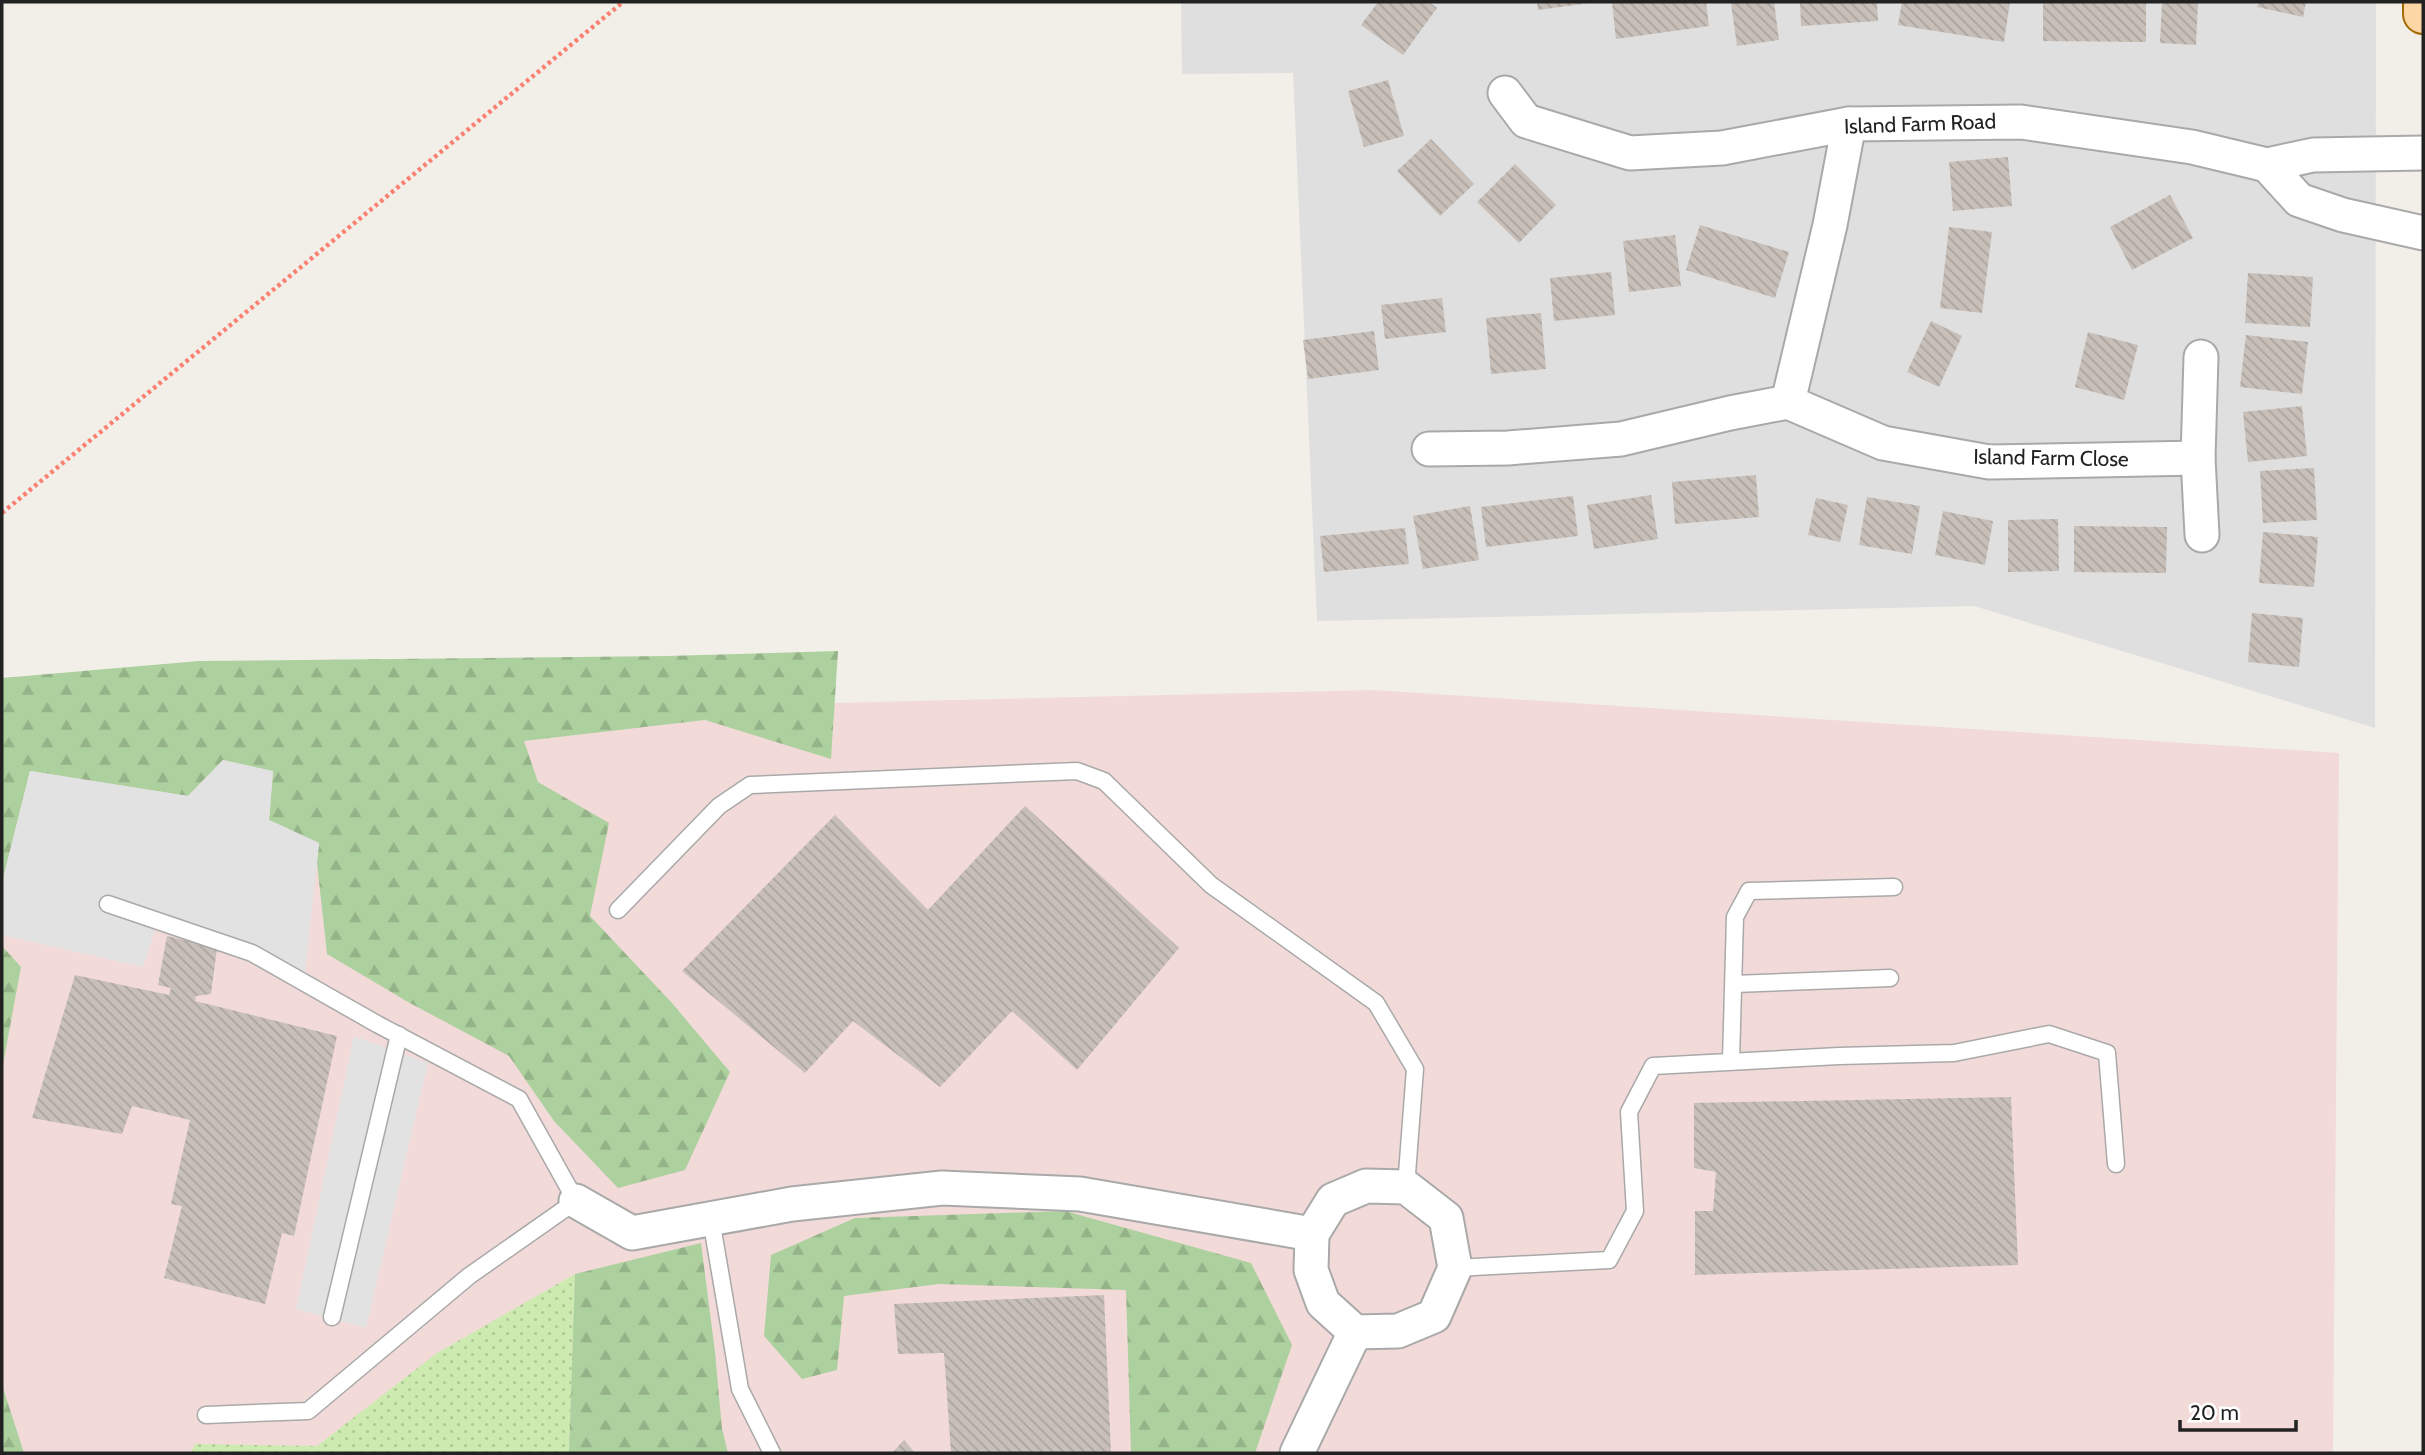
<svg xmlns="http://www.w3.org/2000/svg" width="2425" height="1455" viewBox="0 0 2425 1455" font-family="Cabin,sans-serif">
<style>
.residential{fill:#e0dfdf}
.commercial{fill:#f2dad9}
.grass{fill:url(#grass-dots)}
.forest{fill:url(#forest-firs)}
.parking{fill:#e2e2e2}
.building{fill:url(#building-back-hatch)}
.lines{fill:none;stroke-linecap:round;stroke-linejoin:round}
.lane-casing{stroke:#a9a9a9;stroke-width:19}
.street-casing{stroke:#a9a9a9;stroke-width:37}
.primary-casing{stroke:#a06b00;stroke-width:42}
.path{stroke:#fa8072;stroke-width:4.5;stroke-dasharray:3.5 3.5;stroke-linecap:butt}
.lane{stroke:#fff;stroke-width:16}
.street{stroke:#fff;stroke-width:33}
.primary{stroke:#fcd6a4;stroke-width:38}
.labels{text-anchor:middle;stroke-width:6;stroke-linejoin:round;paint-order:stroke}
.street-label{font-size:21px;fill:#222;stroke:#fff}
</style>
<defs>
<pattern id="grass-dots" width="8" height="8" patternUnits="userSpaceOnUse" patternTransform="scale(1.75)"><rect width="8" height="8" fill="#cdebb0"/><path d="M2 2h.1M6 6h.1" fill="none" stroke="#b0c997" stroke-width="1.8" stroke-linecap="round"/></pattern>
<pattern id="forest-firs" width="22" height="20" patternUnits="userSpaceOnUse" patternTransform="scale(1.75)"><rect width="22" height="20" fill="#add19e"/><path d="M5 1l3.5 6h-7zM16 11l3.5 6h-7z" fill="#95b388"/></pattern>
<pattern id="building-back-hatch" width="6" height="6" patternUnits="userSpaceOnUse" patternTransform="scale(1.75)"><rect width="6" height="6" fill="#c7bfb8"/><path d="M-1 5l2 2M0 0l6 6M5-1l2 2" fill="none" stroke="#aba49e"/></pattern>
</defs>
<rect width="100%" height="100%" fill="#f2efe9"/>
<polygon class="residential" points="1181,2 2376,2 2375,728 1974,606 1317,621 1293,73 1182,74"/>
<polygon class="commercial" points="1374,690 2339,753 2333,1453 2,1453 2,723"/>
<polygon class="grass" points="575,1274 569,1453 191,1453 195,1444 317,1446 437,1353"/>
<g class="forest">
<polygon points="838,651 831,759 705,720 524,741 538,782 609,823 590,916 672,1003 730,1072 685,1170 618,1188 554,1121 509,1056 408,1002 327,954 317,863 319,843 269,820 273,772 223,760 188,796 30,771 2,883 2,678 199,661 667,656"/>
<polygon points="2,946 21,967 2,1070"/>
<polygon points="1065,1211 1251,1263 1292,1345 1255,1453 1131,1453 1126,1290 939,1284 844,1296 837,1370 802,1379 764,1336 771,1255 855,1218"/>
<polygon points="701,1243 715,1352 722,1429 728,1453 569,1453 575,1274"/>
<polygon points="2,1388 3,1388 24,1453 2,1453"/>
</g>
<g class="parking">
<polygon points="223,760 273,771 269,820 319,843 304,982 158,921 143,967 2,935 2,883 30,771 188,796"/>
<polygon points="354,1036 428,1063 366,1328 296,1309"/>
</g>
<g class="building">
<polygon points="1378,2 1429,2 1437,8 1403,55 1361,25"/>
<polygon points="1537,2 1590,2 1590,3 1538,10"/>
<polygon points="1612,2 1706,2 1709,26 1616,39"/>
<polygon points="1741,2 1774,2 1779,40 1737,46 1731,3"/>
<polygon points="1800,2 1877,2 1878,21 1801,26"/>
<polygon points="1902,2 2010,2 2004,42 1898,25"/>
<polygon points="2043,2 2146,2 2146,42 2043,41"/>
<polygon points="2162,2 2198,2 2196,45 2160,43"/>
<polygon points="2259,2 2306,2 2303,17 2257,7"/>
<polygon points="1388,80 1404,136 1364,147 1348,91"/>
<polygon points="1431,139 1474,184 1440,216 1397,171"/>
<polygon points="2008,157 2012,206 1953,211 1949,162"/>
<polygon points="1515,164 1556,205 1519,243 1477,202"/>
<polygon points="2170,195 2193,238 2132,270 2110,227"/>
<polygon points="1700,225 1789,252 1775,298 1686,270"/>
<polygon points="1949,227 1992,232 1982,313 1940,308"/>
<polygon points="1675,235 1681,286 1629,292 1623,241"/>
<polygon points="1611,272 1615,315 1554,321 1550,278"/>
<polygon points="2248,273 2313,277 2310,327 2245,323"/>
<polygon points="1442,298 1446,332 1385,339 1381,305"/>
<polygon points="1541,313 1546,369 1491,374 1486,318"/>
<polygon points="1931,321 1962,336 1939,387 1907,372"/>
<polygon points="1374,331 1379,370 1308,379 1303,340"/>
<polygon points="2088,332 2138,345 2124,400 2075,387"/>
<polygon points="2246,335 2308,342 2302,394 2240,387"/>
<polygon points="2302,406 2307,456 2248,462 2243,412"/>
<polygon points="2314,468 2317,520 2263,523 2260,471"/>
<polygon points="1756,475 1759,517 1675,524 1672,482"/>
<polygon points="1651,495 1658,539 1594,549 1587,505"/>
<polygon points="1573,496 1578,536 1486,547 1481,507"/>
<polygon points="1867,497 1920,506 1912,554 1859,545"/>
<polygon points="1816,498 1848,505 1840,542 1808,535"/>
<polygon points="1470,506 1479,560 1423,569 1413,516"/>
<polygon points="1943,511 1993,521 1985,565 1935,555"/>
<polygon points="2058,519 2059,571 2008,572 2008,520"/>
<polygon points="2074,526 2167,527 2166,573 2074,572"/>
<polygon points="1405,528 1409,564 1324,572 1320,536"/>
<polygon points="2263,532 2318,537 2314,587 2259,583"/>
<polygon points="2252,613 2303,618 2299,667 2248,662"/>
<polygon points="1025,806 1179,948 1077,1070 1012,1011 940,1087 853,1021 805,1073 682,971 835,815 928,910"/>
<polygon points="167,936 217,948 211,994 196,996 195,1001 337,1036 294,1236 282,1233 265,1304 164,1278 182,1206 171,1204 190,1120 132,1106 122,1134 32,1118 75,975 169,995 171,988 158,985"/>
<polygon points="2011,1097 2018,1265 1695,1275 1695,1211 1713,1211 1716,1172 1694,1168 1694,1103"/>
<polygon points="1104,1295 1111,1453 951,1453 944,1353 898,1354 894,1304"/>
<polygon points="904,1440 915,1453 892,1453"/>
</g>
<g class="lines">
<g class="lane-casing">
<g id="lane">
<polyline points="108,904 252,953 377,1024 519,1099 576,1201 469,1276 308,1411 206,1415"/>
<polyline points="618,910 719,806 750,785 1077,771 1104,781 1211,885 1376,1003 1415,1069 1406,1187"/>
<polyline points="1734,984 1890,978"/>
<polyline points="1731,1061 1735,917 1749,891 1894,887"/>
<polyline points="711,1219 740,1389 772,1453"/>
<polyline points="1455,1268 1609,1260 1635,1211 1629,1112 1653,1066 1839,1056 1954,1053 2049,1034 2107,1053 2116,1164"/>
<polyline points="332,1317 399,1035"/>
</g>
</g>
<g class="street-casing">
<g id="street">
<polyline points="1505,93 1526,121 1630,153 1722,148 1849,124 2021,122 2192,147 2267,165 2313,155 2423,153"/>
<polyline points="2267,165 2299,200 2343,215 2423,233"/>
<polyline points="2201,357 2198,458 2202,535"/>
<polyline points="1788,402 1830,225 1849,124"/>
<polyline points="1429,449 1508,448 1621,439 1730,413 1788,402 1883,443 1989,462 2198,458"/>
<polygon points="1366,1186 1406,1187 1446,1218 1455,1268 1434,1316 1398,1331 1355,1332 1323,1303 1311,1270 1312,1234 1333,1200"/>
<polyline points="576,1201 632,1233 792,1204 942,1188 1080,1194 1312,1234"/>
<polyline points="1297,1453 1355,1332"/>
</g>
</g>
<g class="primary-casing">
<polyline id="primary" points="2423,2 2423,14"/>
</g>
<polyline class="path" points="2,513 623,2"/>
<use href="#lane" class="lane"/>
<use href="#street" class="street"/>
<use href="#primary" class="primary"/>
</g>
<g class="labels">
<g class="street-label">
<text transform="translate(1920 124) rotate(-2)" y="7">Island Farm Road</text>
<text transform="translate(2051 458) rotate(1)" y="7">Island Farm Close</text>
</g>
</g>
<rect width="2425" height="1455" fill="none" stroke="#222222" stroke-width="7"/>
<path d="M2180 1420v10h116v-10" fill="none" stroke="#222222" stroke-width="3.5"/>
<text x="2190" y="1420" font-size="21" fill="#222222" stroke="#ffffff" stroke-width="5" paint-order="stroke">20 m</text>
</svg>
